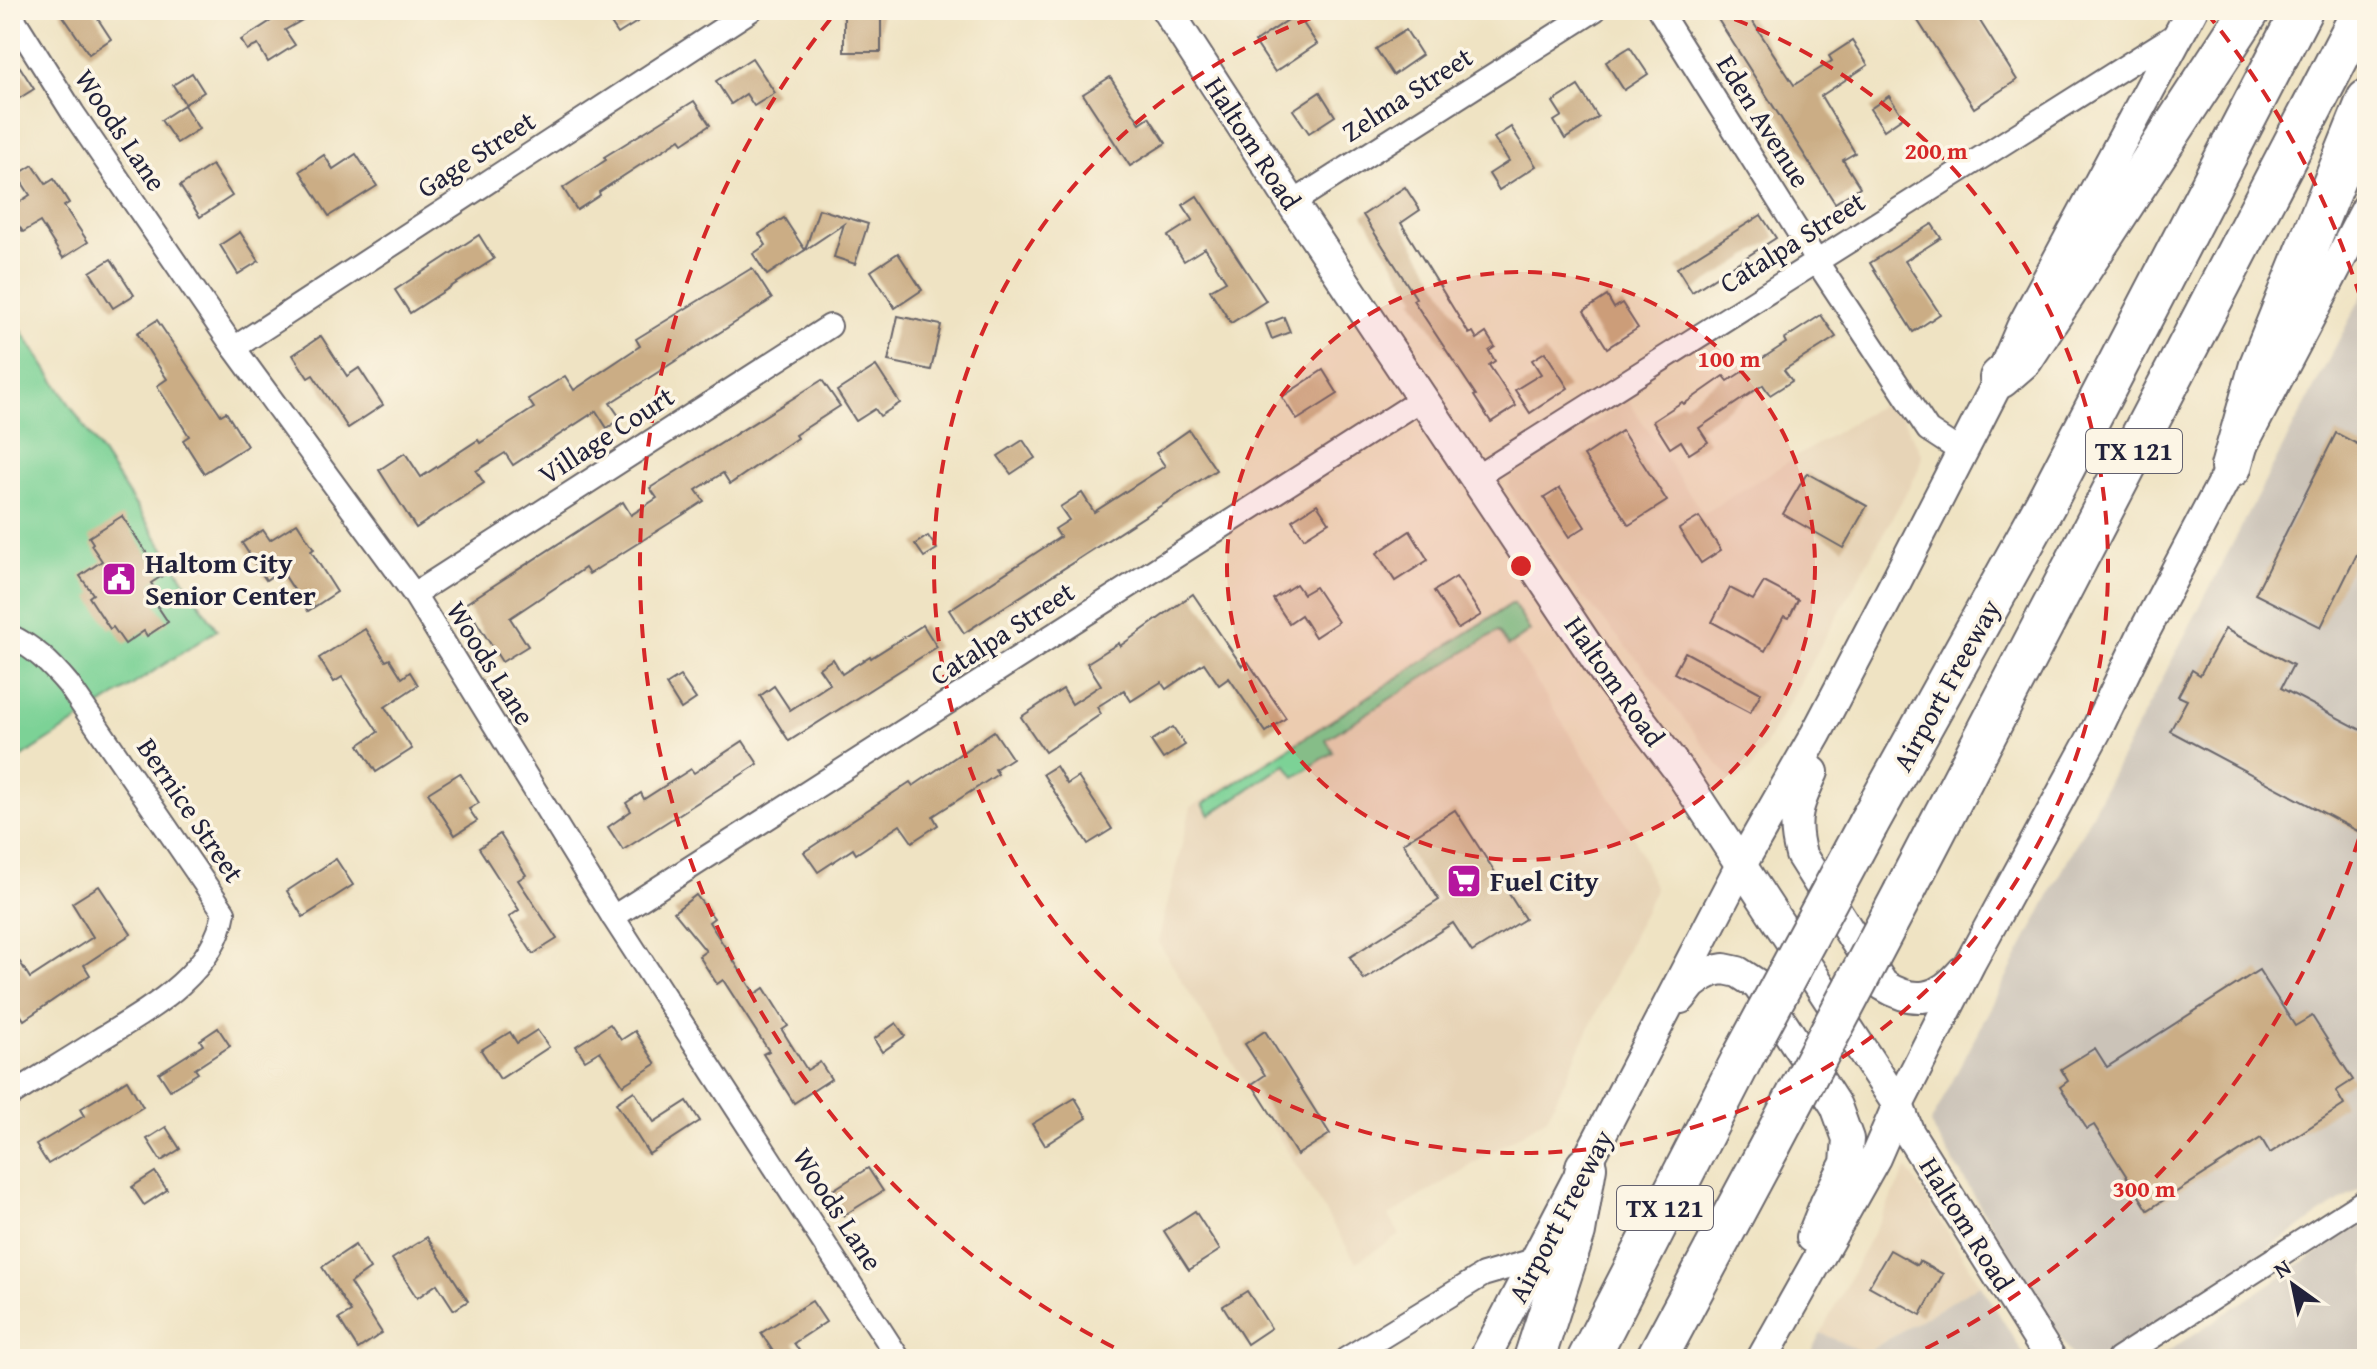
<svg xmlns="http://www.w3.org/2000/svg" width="2377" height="1369" viewBox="0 0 2377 1369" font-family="'Gentium Book Plus',serif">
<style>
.built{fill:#e7d4b7}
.industrial{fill:#cbc3b8}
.green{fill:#7cd296;stroke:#4f7a68;stroke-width:2}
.building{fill:#cbad85}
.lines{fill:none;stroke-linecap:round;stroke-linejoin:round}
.street-casing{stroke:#6a666b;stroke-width:26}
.secondary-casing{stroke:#6a666b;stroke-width:34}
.highway-casing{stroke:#6a666b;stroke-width:44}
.street{stroke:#fff;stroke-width:22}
.secondary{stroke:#fff;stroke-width:30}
.highway{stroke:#fff;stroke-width:40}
.highway-bridge-casing{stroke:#6a666b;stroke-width:44;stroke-linecap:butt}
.highway-bridge{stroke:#fff;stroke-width:40}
.ring{fill:none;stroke:#d62828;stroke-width:4;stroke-dasharray:14 10}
.labels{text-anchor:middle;stroke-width:7;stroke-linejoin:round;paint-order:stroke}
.shield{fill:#fcf5e5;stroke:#63616e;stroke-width:2}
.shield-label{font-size:26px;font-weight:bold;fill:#22223b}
.street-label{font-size:28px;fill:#22223b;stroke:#fcf5e5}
.poi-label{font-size:28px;font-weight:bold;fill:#22223b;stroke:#fcf5e5;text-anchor:start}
.centre{fill:#d62828;stroke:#fcf5e5;stroke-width:4}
.ring-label{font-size:24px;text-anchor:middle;font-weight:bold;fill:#d62828;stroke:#fcf5e5;stroke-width:7;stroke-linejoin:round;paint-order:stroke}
</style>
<rect width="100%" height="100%" fill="#fcf5e5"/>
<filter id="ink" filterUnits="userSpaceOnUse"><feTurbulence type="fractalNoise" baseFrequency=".0125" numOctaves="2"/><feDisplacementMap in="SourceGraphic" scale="16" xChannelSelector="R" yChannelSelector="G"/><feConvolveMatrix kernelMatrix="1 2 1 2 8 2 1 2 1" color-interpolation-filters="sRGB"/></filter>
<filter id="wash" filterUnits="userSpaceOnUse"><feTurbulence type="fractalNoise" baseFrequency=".006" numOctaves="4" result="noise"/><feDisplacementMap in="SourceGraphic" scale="32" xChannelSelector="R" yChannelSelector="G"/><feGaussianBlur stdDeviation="1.8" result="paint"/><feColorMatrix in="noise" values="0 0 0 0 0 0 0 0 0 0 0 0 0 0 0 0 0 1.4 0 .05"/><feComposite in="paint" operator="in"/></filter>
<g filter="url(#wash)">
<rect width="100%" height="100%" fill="#efe3c3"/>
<g class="built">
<polygon points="1892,398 1922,455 1919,470 1751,770 1733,783 1643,666 1562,572 1508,488 1510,478 1628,400 1703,514"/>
<polygon points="1494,615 1633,834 1655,889 1547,1118 1389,1216 1400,1235 1356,1262 1158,942 1191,807"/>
<polygon points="1907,1168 1980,1284 1864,1353 1821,1333"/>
</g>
<g class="industrial">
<polygon points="2367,286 2367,1184 2097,1359 2074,1359 1930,1124"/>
<polygon points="2367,1220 2367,1359 2156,1359"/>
<polygon points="1980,1284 2027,1359 1807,1359 1821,1333 1865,1353"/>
</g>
<g class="green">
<polygon points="10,313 217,630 10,765"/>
<polygon points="1513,603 1530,631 1508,646 1498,631 1326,739 1333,752 1295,777 1286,764 1210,815 1203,804"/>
</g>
<g id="blocks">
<g class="building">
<polygon points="59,10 92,10 111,39 89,54"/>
<polygon points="288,10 320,10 285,30 295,45 268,62 258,45 247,50 241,40"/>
<polygon points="602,10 656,10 618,34"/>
<rect x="844" y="10" width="37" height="42"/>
<polygon points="1712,10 1745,10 1794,85 1832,61 1829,56 1852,41 1868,65 1821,96 1855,153 1843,160 1860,187 1835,203"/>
<polygon points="1911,10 1973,10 2017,80 1974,108"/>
<polygon points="1297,14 1317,44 1275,72 1255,42"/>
<polygon points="1406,30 1422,55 1393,75 1376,49"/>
<polygon points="1630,47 1648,74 1624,90 1606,62"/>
<polygon points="752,58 775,93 754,106 746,94 731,104 716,81"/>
<polygon points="20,67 34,89 10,104 10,74"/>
<polygon points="192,73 204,92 185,104 173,85"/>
<polygon points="1110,77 1140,123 1149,117 1166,143 1130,166 1083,94"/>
<polygon points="1578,86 1598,117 1565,139 1554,121 1562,116 1553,102"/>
<polygon points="1320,92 1335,116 1309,133 1293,110"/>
<polygon points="1889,96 1903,117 1884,130 1870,109"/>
<polygon points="694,101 710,125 683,143 680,139 599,192 600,195 577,210 563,188 606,160 604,157"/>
<polygon points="184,105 199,129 177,143 161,120"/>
<polygon points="1511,127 1536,166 1499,190 1489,174 1509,161 1494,138"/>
<polygon points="356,154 377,186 329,216 300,171 324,155 333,169"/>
<polygon points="33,165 46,184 54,179 69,203 64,206 88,242 63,258 40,222 23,232 10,212 10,208 30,195 17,175"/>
<polygon points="212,165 232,196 200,217 180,186"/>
<polygon points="1405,187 1420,210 1401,223 1469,334 1473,332 1477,339 1486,333 1495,347 1489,351 1495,361 1489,365 1516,406 1491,422 1474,396 1476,395 1413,300 1416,298 1363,215"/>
<polygon points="1197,196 1266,301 1231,323 1210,290 1226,281 1205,248 1184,261 1168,236 1193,220 1183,205"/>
<polygon points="819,209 868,224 855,264 834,257 844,224 805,250"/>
<polygon points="1761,215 1776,238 1692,292 1677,268"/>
<polygon points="784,218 805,250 767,275 753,254 766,245 759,234"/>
<polygon points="1932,224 1941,238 1905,261 1940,314 1913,332 1870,263"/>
<polygon points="240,232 259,261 238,274 220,245"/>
<polygon points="479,235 494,259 410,313 395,290"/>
<polygon points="898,253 922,290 895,308 871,271"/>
<polygon points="111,259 134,295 113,308 90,272"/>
<polygon points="752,268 772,299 610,403 621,419 607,428 596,411 513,465 505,453 476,471 484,483 416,528 379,470 405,453 421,477 478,440 480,443 534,408 528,399 565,376 574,390 640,346 636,339"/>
<polygon points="1607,296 1614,308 1622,303 1638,328 1607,348 1584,311"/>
<polygon points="1821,315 1836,337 1784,370 1792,381 1770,395 1763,385 1699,428 1708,442 1689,454 1681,441 1670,448 1653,421 1682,402 1684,404 1724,376 1728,381 1786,343 1784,339"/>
<polygon points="898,316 941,325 931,370 888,361"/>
<polygon points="1284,317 1290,332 1272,339 1266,324"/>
<polygon points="157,320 221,415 226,412 247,446 204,473 183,440 189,436 157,386 167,379 137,333"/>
<polygon points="321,336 347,376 359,368 383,405 348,428 313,375 308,378 293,355"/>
<polygon points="1545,352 1568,388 1530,413 1515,390 1541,374 1532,360"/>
<polygon points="876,366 900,403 880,416 875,409 856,421 837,391"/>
<polygon points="1323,370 1338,394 1297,420 1282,397"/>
<polygon points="822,380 840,406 795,435 797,438 730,484 723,473 696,490 704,501 681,516 589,574 585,568 510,618 528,646 502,662 465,604 623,502 631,515 657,498 650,488"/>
<polygon points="1189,430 1216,470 964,633 949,610 1060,537 1055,529 1069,520 1060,507 1082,493 1094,512 1165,466 1156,453"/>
<polygon points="1622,431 1667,501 1629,525 1584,456"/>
<polygon points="2336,433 2367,449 2367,534 2321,627 2255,594"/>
<polygon points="1023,440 1035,458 1011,474 998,456"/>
<polygon points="1807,473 1867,506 1843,548 1783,514"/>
<polygon points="1560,488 1585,527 1569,537 1544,498"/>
<polygon points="1317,504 1329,522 1304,538 1292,520"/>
<polygon points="122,516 162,576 151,583 160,597 154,601 168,622 147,636 144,631 125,644 113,627 110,629 89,597 93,594 80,576 102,561 91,545 93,543 89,537"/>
<polygon points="1699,517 1721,550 1701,563 1679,529"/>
<polygon points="297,523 314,549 311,551 337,592 308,611 281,570 266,580 242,543 263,530 270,540"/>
<polygon points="1410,531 1428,560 1395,581 1377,553"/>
<polygon points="928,536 937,549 924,557 915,544"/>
<polygon points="1456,577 1481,615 1458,629 1434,591"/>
<polygon points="1764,582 1798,600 1789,618 1784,616 1765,651 1712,622 1730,588 1753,600"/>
<polygon points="1296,584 1303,594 1315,587 1338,622 1315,637 1301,615 1289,623 1273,599"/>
<polygon points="1193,594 1242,666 1248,662 1286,718 1266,732 1229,678 1219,685 1204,663 1166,689 1161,682 1131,701 1124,690 1097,707 1101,714 1045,752 1021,717 1063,689 1072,704 1101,685 1087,663 1119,643 1120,646"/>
<polygon points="923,625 937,647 789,741 760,696 774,686 790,710 830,684 819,668 833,659 842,674 870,656 871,658"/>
<polygon points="365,629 386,661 390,659 402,678 410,672 418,685 385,707 412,749 376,772 359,745 378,732 342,677 334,682 319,658"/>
<polygon points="2225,629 2293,665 2281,688 2367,733 2367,836 2170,731 2187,700 2178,696 2192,670 2200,675"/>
<polygon points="1685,652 1761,693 1750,713 1674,673"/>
<polygon points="680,676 696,699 681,709 666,685"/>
<polygon points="1173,727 1185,745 1163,759 1151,741"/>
<polygon points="994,731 1012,758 995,769 998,774 933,816 938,825 912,842 900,825 856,854 853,849 818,872 804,852 910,782 913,786"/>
<polygon points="743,741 758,764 623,850 608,827 631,811 626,803 641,793 644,799 691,769 694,773"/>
<polygon points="1056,766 1067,784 1078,777 1112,829 1088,844 1043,774"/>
<polygon points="460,773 479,803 469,809 477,821 455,835 428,793"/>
<polygon points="1455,810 1525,919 1472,952 1453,923 1364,980 1350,957 1439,900 1403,843"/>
<polygon points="500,834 526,875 518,880 557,939 533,954 509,917 519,910 479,848"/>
<polygon points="336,859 353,885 303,917 287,891"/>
<polygon points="99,886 131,934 84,965 90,975 24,1020 10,999 10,968 20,962 30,978 93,937 72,903"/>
<polygon points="696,895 714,918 709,922 755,994 764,988 788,1026 782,1030 807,1070 820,1062 831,1079 794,1103 763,1054 769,1051 723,980 717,984 699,956 706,951 674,912"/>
<polygon points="2259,970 2295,1026 2312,1016 2353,1080 2336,1091 2344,1105 2270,1153 2261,1138 2148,1210 2094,1125 2087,1129 2060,1087 2068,1081 2061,1069 2095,1048 2107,1067"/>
<polygon points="896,1023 905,1036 882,1052 874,1039"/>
<polygon points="610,1024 621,1040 635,1031 656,1064 623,1085 600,1051 585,1060 576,1046"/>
<polygon points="218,1028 230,1046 195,1069 198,1073 170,1090 159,1073 203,1045 200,1040"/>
<polygon points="537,1030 549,1047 500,1079 481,1050 510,1032 517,1043"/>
<polygon points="1265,1031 1330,1134 1297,1155 1252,1084 1265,1075 1245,1044"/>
<polygon points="127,1080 143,1107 48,1164 36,1145 84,1116 80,1109"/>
<polygon points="634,1091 654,1122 687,1101 700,1121 649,1154 616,1103"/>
<polygon points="1075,1098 1087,1118 1045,1145 1032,1124"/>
<polygon points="166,1127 180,1149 161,1161 147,1139"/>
<polygon points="868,1168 883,1191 843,1216 828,1193"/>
<polygon points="155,1172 167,1190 144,1205 132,1187"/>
<polygon points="1195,1211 1220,1250 1189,1270 1164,1231"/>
<polygon points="427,1237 468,1301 454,1310 437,1284 417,1298 392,1259"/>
<polygon points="355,1245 370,1269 350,1283 382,1333 358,1349 339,1319 351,1312 322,1267"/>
<polygon points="1890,1250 1917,1265 1919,1261 1943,1274 1921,1315 1869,1286"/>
<polygon points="1247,1291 1271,1328 1247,1344 1223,1306"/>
<polygon points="812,1301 826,1322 794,1343 805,1359 778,1359 761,1333"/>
</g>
</g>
</g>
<g filter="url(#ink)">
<use href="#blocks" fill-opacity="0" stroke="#6a666b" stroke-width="2"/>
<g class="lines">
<g class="street-casing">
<g id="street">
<polyline points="1659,10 1817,262 1928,430 1963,453"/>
<polyline points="10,13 73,113 234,348 414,594 613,917 899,1359"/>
<polyline points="1292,203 1595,10"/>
<polyline points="234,348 751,10"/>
<polyline points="1476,477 2178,33"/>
<polyline points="414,594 830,326"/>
<path d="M10,636C34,647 51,664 68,684L224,912C214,974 148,1010 99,1040C70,1059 39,1077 10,1096"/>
<polyline points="613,917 1423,398"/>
<polyline points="1346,1359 1483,1275 1537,1259"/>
<polyline points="2118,1359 2367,1199"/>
</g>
</g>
<g class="secondary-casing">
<g id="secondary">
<polyline points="1167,10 1292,203 1608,677 1680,772 1898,1105 1909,1133 2051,1359"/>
<path d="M1813,772C1798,804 1791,819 1801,855L1883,985C1915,1005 1938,1000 1962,972"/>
<polyline points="1681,998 1692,984 1703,976 1713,971 1724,969 1738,972 1758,985 1836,1106 1848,1139 1846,1163 1826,1202 1812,1237"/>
<polyline points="1484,1359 1741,865 1816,734 1892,589 2000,378 2022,327 2192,10"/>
<polyline points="1762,1359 1875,1158 1898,1105 1970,963 2097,729 2141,638 2367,208"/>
</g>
</g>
<g class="highway-casing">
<g id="highway">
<polyline points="2000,378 2023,358 2250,10"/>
<polyline points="2231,467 2260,365 2367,100"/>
<polyline points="1868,824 2046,503 2302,10"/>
<polyline points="1904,892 2363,10"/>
<polyline points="1534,1359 1575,1232 1586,1167"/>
<polyline points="1588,1359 1743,1057"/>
<polyline points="1656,1359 1771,1144"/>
</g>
</g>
<use href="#street" class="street"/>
<use href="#secondary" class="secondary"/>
<use href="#highway" class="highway"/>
<g class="highway-bridge-casing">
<g id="highway-bridge">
<polyline points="1743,1057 1868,824"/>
<polyline points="1771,1144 1904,892"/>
</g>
</g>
<use href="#highway-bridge" class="highway-bridge"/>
</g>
</g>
<circle cx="1521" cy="566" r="294" fill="#d62828" fill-opacity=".12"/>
<g class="ring">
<circle cx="1521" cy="566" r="294"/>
<path d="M1712 11A587 587 0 1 1 1330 11"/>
<path d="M2366 816A881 881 0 0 1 1907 1358M1135 1358A881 881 0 0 1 836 12M2206 12A881 881 0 0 1 2366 316"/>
</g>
<defs>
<g id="civic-square" transform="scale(1.8)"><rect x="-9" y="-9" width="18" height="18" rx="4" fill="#b5179e" stroke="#fcf5e5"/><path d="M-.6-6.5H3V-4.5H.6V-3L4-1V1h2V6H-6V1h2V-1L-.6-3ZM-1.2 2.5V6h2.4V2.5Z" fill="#fff"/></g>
<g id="supermarket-square" transform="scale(1.8)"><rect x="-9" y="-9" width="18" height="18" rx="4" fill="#b5179e" stroke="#fcf5e5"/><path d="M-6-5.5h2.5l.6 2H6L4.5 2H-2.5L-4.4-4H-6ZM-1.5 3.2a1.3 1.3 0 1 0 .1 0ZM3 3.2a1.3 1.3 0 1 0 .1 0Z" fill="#fff"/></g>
</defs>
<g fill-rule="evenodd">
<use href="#civic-square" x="119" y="579"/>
<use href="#supermarket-square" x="1464" y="881"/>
</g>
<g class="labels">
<g class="shield">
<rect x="2086" y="429" width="96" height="44" rx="6"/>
<rect x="1617" y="1186" width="96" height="44" rx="6"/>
</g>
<g class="shield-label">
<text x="2134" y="460">TX 121</text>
<text x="1665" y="1217">TX 121</text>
</g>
<g class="street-label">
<text transform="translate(1407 94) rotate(-33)" y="10">Zelma Street</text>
<text transform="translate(1764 121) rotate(58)" y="10">Eden Avenue</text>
<text transform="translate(121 130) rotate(56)" y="10">Woods Lane</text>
<text transform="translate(1253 143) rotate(57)" y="10">Haltom Road</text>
<text transform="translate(476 154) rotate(-33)" y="10">Gage Street</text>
<text transform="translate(1792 242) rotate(-32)" y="10">Catalpa Street</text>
<text transform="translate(606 435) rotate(-33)" y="10">Village Court</text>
<text transform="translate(1002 633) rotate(-33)" y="10">Catalpa Street</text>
<text transform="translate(491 663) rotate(58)" y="10">Woods Lane</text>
<text transform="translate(1615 681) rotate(55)" y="10">Haltom Road</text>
<text transform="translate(1946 685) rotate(-61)" y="10">Airport Freeway</text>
<text transform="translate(191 810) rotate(56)" y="10">Bernice Street</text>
<text transform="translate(838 1209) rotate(57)" y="10">Woods Lane</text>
<text transform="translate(1560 1216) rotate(-62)" y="10">Airport Freeway</text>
<text transform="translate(1967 1224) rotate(58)" y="10">Haltom Road</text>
</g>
<g class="poi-label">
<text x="145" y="573">Haltom City<tspan x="145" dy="32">Senior Center</tspan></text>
<text x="1490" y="891">Fuel City</text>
</g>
</g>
<circle cx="1521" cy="566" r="12" class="centre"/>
<g class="ring-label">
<text x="1936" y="159">200 m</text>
<text x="1729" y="367">100 m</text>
<text x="2144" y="1197">300 m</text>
</g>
<rect width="2377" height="1369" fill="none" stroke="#fcf5e5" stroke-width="40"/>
<g transform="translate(2293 1285) rotate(327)" stroke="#fcf5e5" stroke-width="6" paint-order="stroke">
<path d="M0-6L14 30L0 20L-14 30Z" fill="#22223b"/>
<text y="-12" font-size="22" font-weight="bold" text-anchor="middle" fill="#22223b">N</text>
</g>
</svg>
